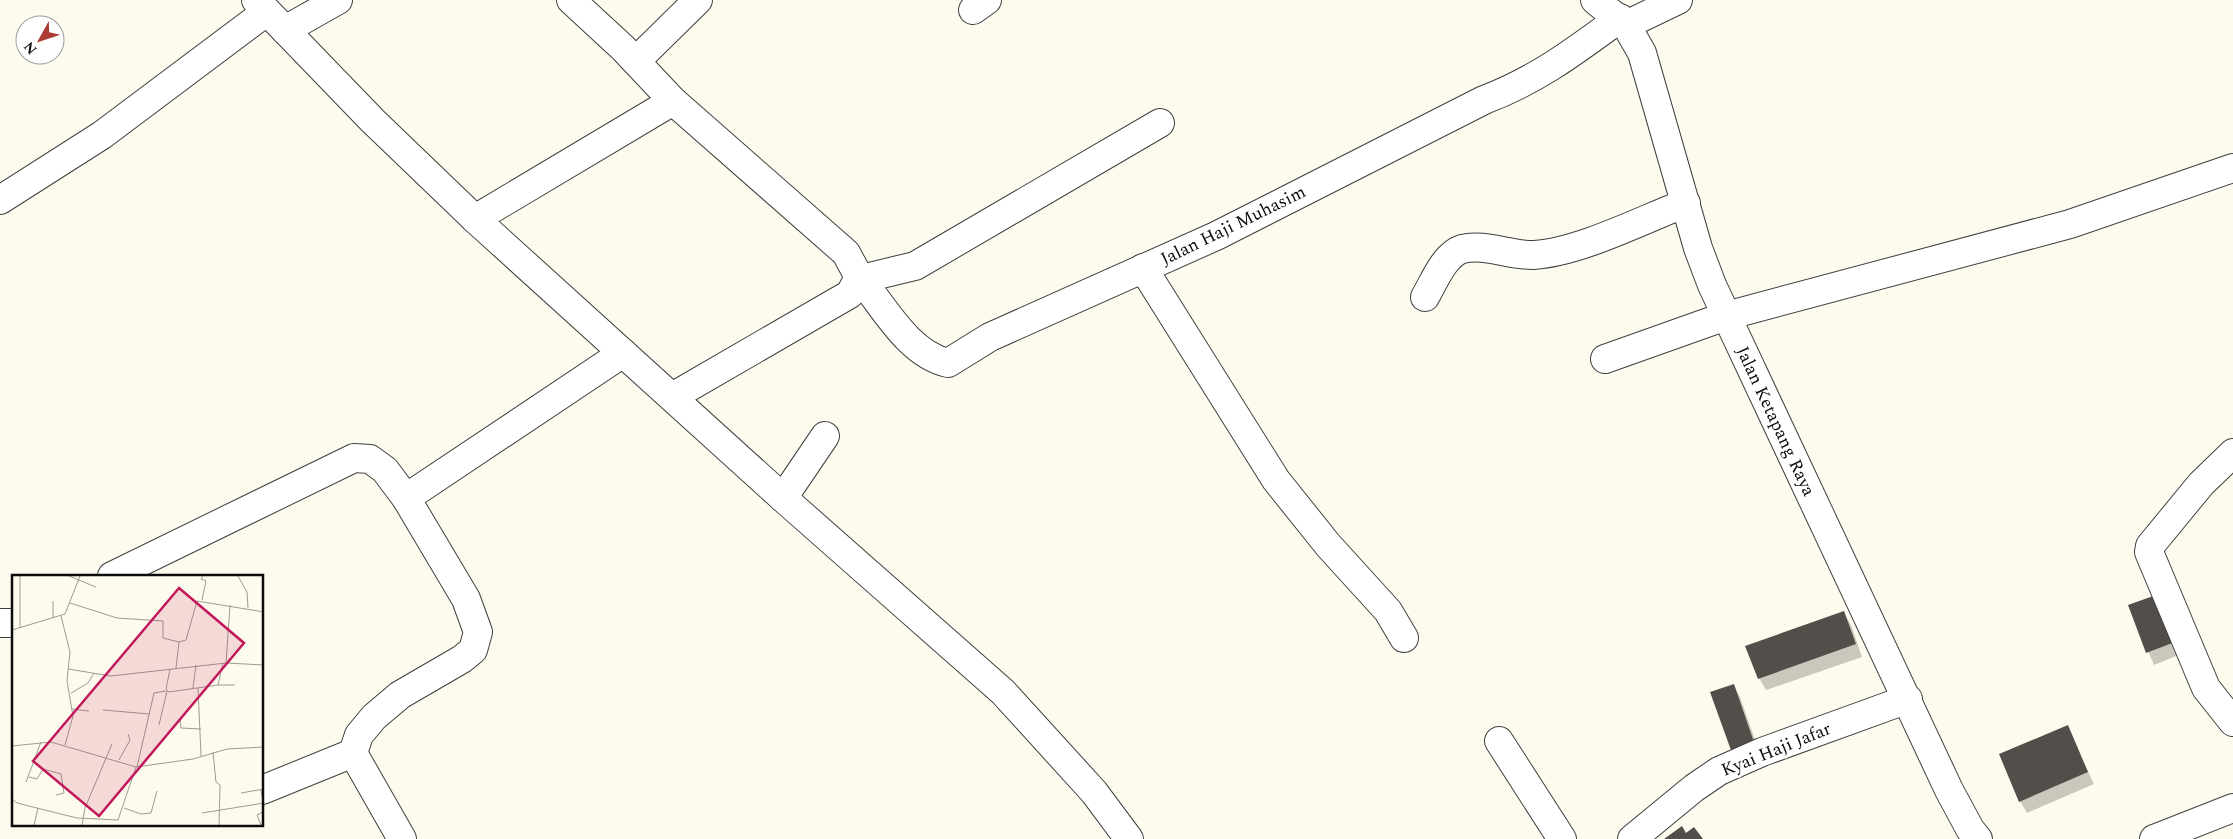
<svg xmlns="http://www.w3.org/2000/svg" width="2233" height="839" viewBox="0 0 2233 839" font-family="Spectral,serif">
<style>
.shadow{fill:#0003}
.building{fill:#534e4a}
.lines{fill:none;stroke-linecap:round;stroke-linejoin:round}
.minor-casing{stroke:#3f3f3f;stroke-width:30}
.minor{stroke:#fff;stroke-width:28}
.labels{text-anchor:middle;stroke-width:5;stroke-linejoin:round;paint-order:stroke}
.street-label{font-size:18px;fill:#0c0c0c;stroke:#fff}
.inset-road{fill:none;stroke:#9d9b93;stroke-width:1}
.view{fill:#c2185b;fill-opacity:0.15;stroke:#c2185b;stroke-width:2.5}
.inset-edge{fill:none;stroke:#0c0c0c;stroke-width:2.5}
</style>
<rect width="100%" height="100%" fill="#fdfbed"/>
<g class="shadow">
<polygon points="2155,596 2181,654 2154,665 2129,606"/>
<polygon points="1844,613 1851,625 1862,657 1766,690 1759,678"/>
<polygon points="1733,685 1740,697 1761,757 1740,764"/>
<polygon points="2067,727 2094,784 2027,813 2020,801"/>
</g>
<g class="building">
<polygon points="2156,595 2175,642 2146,653 2128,605"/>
<polygon points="1844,611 1856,644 1758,679 1745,646"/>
<polygon points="1734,684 1755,745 1732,753 1710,692"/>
<polygon points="2068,725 2088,772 2019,802 1999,754"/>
<polygon points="1682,826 1686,833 1694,827 1703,839 1664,839"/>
</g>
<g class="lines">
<g class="minor-casing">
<g id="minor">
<polyline points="256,0 373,121 475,219 783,498 1003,692 1094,792 1129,839"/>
<polyline points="571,0 623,48 673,101 846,253 859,277 850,294 672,397"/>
<polyline points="1595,0 1626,25 1642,53 1698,248 1712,285 1949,790 1970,829 1978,839"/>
<polyline points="973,10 987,0"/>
<polyline points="1626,25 1678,0"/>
<polyline points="285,30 338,0"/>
<polyline points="636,61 698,0"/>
<polyline points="0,200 102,135 266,12"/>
<polyline points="475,219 673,101"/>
<polyline points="1143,268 1276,480 1328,545 1388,611 1404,638"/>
<polyline points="859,277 861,279 915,266 1160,123"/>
<path d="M861,279C885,309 909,354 948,363L990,337L1216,236L1484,100C1537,80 1575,51 1620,18"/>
<path d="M1425,297C1434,282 1444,255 1462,249C1484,243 1511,256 1534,255C1580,252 1642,220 1686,203"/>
<polyline points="1605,359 1726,316 2070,224 2233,168"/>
<polyline points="2233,453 2201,484 2150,546 2149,552 2206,688 2233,722"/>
<polyline points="406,498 623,353"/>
<polyline points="783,498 825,436"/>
<polyline points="112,576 354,458 370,459 385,470 406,498 466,599 478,632 473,650 462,659 400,695 374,717 359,735 353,753 402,839"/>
<polyline points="0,623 14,623"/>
<polyline points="1499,741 1562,839"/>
<polyline points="262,790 353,753"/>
<polyline points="1632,839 1694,788 1719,771 1762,752 1908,699"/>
<polyline points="2154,839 2233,808"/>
</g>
</g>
<use href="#minor" class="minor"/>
</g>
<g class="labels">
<g class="street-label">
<text transform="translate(1233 225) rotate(-26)" y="6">Jalan Haji Muhasim</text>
<text transform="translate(1776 421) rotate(65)" y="6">Jalan Ketapang Raya</text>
<text transform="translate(1776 749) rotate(-22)" y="6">Kyai Haji Jafar</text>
</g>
</g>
<g transform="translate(12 575)">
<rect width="251" height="251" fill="#fdfbed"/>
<path class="inset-road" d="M57,1L84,12M226,1L235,17L236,33M190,25L194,6L189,4L191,1M58,28L105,43L151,46V63L167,67L174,65L185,26L252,37M49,41L58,77L55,106L61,141L53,170M41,43V26M8,52V1M0,55L53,39L68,1M214,88L218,30M164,93L167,67M56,94L99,101L214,88L252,90M158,94L154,114L157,117L206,110L211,88M206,110H223M181,113L184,90M186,113L189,181M59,118L76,108L82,98M60,134L77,136M91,135L137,139M168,143L169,153L189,154M147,150L155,116M0,171L39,167L124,192L181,184L215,174L252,172M201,177L204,207L208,210L207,250M107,185L118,165L116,159M125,192L142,118L154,116M17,202L25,204L31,194L49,199L52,218L44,220M14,207L29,167M249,215L252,232M229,218L252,214M0,224L5,228L65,243L106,245L124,192M112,233L129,239L139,238L145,216M190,238L252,228M22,250L26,233M70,250L73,233L100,169M249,250L245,240L252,236"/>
<path class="view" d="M167,13L232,68L87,241L21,186Z"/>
<rect width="251" height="251" class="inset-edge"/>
</g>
<g transform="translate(40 40) rotate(230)"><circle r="24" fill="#ffffff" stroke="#9e9e9e"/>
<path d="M0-4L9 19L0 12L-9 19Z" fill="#ac3b34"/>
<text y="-8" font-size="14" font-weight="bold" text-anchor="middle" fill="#0c0c0c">N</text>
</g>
</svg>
